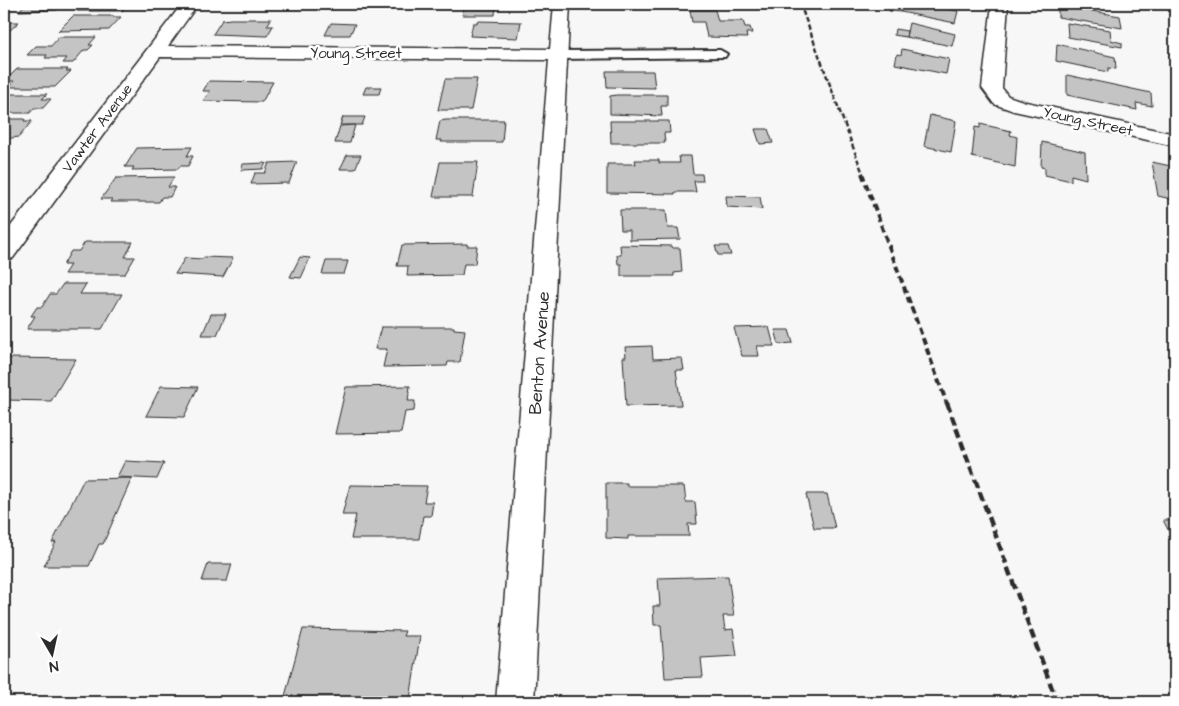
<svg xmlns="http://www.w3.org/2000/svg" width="1179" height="706" viewBox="0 0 1179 706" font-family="'Architects Daughter',sans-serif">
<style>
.building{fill:#c4c4c4;stroke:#2b2b2b}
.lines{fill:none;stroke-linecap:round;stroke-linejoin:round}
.service-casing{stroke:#2b2b2b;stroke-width:4}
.minor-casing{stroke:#2b2b2b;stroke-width:3}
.service{fill:#fff;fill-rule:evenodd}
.minor{fill:#fff;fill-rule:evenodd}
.rail-far2{stroke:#2b2b2b;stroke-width:2.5;stroke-dasharray:5 2.5;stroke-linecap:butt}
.rail-far1{stroke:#2b2b2b;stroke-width:4;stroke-dasharray:7 4;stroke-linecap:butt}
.rail{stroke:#2b2b2b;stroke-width:4.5;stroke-dasharray:9 4.5;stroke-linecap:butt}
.labels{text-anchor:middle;stroke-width:5;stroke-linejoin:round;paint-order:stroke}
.far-street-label{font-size:15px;fill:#2b2b2b;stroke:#fff}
.street-label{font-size:18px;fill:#2b2b2b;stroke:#fff}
</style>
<rect width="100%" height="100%" fill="#f7f7f7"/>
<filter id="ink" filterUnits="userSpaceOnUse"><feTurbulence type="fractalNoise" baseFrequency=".02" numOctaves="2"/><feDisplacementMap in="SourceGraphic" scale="10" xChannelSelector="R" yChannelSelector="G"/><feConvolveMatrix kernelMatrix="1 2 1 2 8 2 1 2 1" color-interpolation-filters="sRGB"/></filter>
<g filter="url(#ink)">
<g class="building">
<polygon points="25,4 47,4 45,6 61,6 57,10 19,11"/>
<polygon points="84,4 127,4 122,11 77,11"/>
<polygon points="465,4 496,4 495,15 462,15"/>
<polygon points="892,4 902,5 901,12 889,11"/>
<polygon points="903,4 918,4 958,11 955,23 901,12"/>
<polygon points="1078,4 1109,4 1109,6 1101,5 1101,8"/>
<polygon points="1058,5 1120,16 1122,28 1058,17"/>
<polygon points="690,10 715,10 718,21 743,21 745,27 750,27 752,33 746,33 747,38 707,37 704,22 692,22"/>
<polygon points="73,16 114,16 113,17 121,17 109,30 58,31"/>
<polygon points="231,19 271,19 267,26 273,26 267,36 213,34 222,20"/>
<polygon points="477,21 521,22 518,38 470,36 473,23 477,23"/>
<polygon points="4,22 19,22 8,32 4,32"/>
<polygon points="331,23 355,24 350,35 325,35"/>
<polygon points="909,23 955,34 952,46 906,37"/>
<polygon points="1067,23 1110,30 1111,40 1122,43 1122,47 1068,37"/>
<polygon points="895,29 907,31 906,37 894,35"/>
<polygon points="59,37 96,37 89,45 93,45 88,50 84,50 73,63 63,63 67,58 45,58 47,55 27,55 36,46 51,46"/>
<polygon points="1057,44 1115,57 1116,69 1108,68 1108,72 1056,61"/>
<polygon points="902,49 949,59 946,74 895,64 897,54 901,55"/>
<polygon points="17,69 68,69 66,71 71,71 55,87 9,87 14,81 5,81"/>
<polygon points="606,71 653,71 655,88 607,87"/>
<polygon points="1067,75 1151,93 1152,106 1136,103 1137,110 1067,95"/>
<polygon points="445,79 477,79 471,110 438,110"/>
<polygon points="209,81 273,82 262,102 203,101 210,91 203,91"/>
<polygon points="366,87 381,87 379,94 363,94"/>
<polygon points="4,94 47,94 42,99 51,99 43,108 34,108 30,113 4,113"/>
<polygon points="617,95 667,95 667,106 661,106 662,116 610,114 610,96"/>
<polygon points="930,115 956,121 951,152 924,146"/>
<polygon points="343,117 365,117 362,125 340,125"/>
<polygon points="4,119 25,119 24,121 32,121 19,137 4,139"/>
<polygon points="446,120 504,120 502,142 441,142 442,140 436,140 440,121"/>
<polygon points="610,121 669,121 670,133 664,133 665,143 611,143"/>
<polygon points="980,124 1011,131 1010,135 1017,137 1015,167 972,157 975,127 980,128"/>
<polygon points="355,125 350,143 335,143 340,126"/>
<polygon points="755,129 768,129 773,143 760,144"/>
<polygon points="1042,142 1085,152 1086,179 1071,175 1071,181 1045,175 1045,168 1041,167"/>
<polygon points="192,147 187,156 193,156 188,166 180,166 178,169 132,170 134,167 125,167 137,148"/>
<polygon points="347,155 361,155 355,169 340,169"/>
<polygon points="679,156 691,156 693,174 702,174 703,181 694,181 696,192 675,192 675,194 607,193 607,164 636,164 635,160 659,160 659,163 680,163"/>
<polygon points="297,162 289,183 251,184 255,173 265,173 269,163"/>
<polygon points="440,162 478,162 473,197 433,197"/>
<polygon points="1152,162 1175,167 1175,213 1171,199 1158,196"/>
<polygon points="266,163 263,169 241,170 243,164"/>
<polygon points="174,177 168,187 175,187 170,197 162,197 159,202 110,202 112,199 101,199 116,178"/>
<polygon points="726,196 760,197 762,209 727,207"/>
<polygon points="620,210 666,210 668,228 678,228 680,239 630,240 630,230 621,230"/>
<polygon points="85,242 133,242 125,257 135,257 125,274 64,274 70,265 63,265 71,251 79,251"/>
<polygon points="467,244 467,246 477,246 475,264 464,264 462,275 407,276 408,266 397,266 402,245"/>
<polygon points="620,245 671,246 672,248 680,248 682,272 674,273 674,276 621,276 621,264 618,264 617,255 621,255"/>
<polygon points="715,246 728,246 731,255 718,255"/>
<polygon points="204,257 233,258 223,277 175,274 185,258 203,259"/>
<polygon points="300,257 310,258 301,278 290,277"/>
<polygon points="326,261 348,261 344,274 322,274"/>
<polygon points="63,284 86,284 80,294 122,294 102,329 27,329 35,316 31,316 37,307 42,307 50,294 56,294"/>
<polygon points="211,314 226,314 217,335 202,335"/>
<polygon points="381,327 454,327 454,329 465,330 460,362 448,362 447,366 383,367 387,349 375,349"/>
<polygon points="769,327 774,346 757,346 759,356 742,356 734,328"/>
<polygon points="775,330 789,330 793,343 779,344"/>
<polygon points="652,346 653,359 682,358 684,370 676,370 681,405 626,406 623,357 626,357 625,347"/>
<polygon points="9,358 76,359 51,401 4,400 4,361 7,361"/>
<polygon points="161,386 198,387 184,417 146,416"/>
<polygon points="410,386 408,401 415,401 414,411 405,412 401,433 335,434 346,387"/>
<polygon points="125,461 164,463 157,479 117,477"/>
<polygon points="132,478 103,544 99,544 89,566 44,566 56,542 52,543 84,479"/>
<polygon points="606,483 627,483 627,486 684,486 686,502 695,502 697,524 688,524 689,536 628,536 628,539 606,538"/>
<polygon points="350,485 427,486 424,502 433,502 431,516 423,516 419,539 351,539 356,515 342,515"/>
<polygon points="806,494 827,494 835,528 814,528"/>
<polygon points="1163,520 1175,520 1175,543"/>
<polygon points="208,564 232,564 227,581 202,581"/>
<polygon points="728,576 734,616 723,616 725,630 733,629 737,656 701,658 703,677 665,678 661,625 654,625 653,606 660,606 658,578"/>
<polygon points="303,629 405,631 403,636 420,636 410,699 381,699 381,702 303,702 303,701 284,700"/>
</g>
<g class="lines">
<g class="service-casing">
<polygon id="service" points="720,50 727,54 725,57 558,59 551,55 558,51"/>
</g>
<g class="minor-casing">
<g id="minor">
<polygon points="182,4 198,4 168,46 550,49 554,4 570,4 534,702 496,702 549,60 160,57 13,258 4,261 4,235"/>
<polygon points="992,4 1008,4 1002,88 1008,96 1026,102 1175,134 1175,146 1014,111 994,104 982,88"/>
</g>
</g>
<use href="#service" class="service"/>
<use href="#minor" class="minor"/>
<polyline class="rail-far2" points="800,4 863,174"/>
<polyline class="rail-far1" points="862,173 947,404"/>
<polyline class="rail" points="947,403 1057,702"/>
</g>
</g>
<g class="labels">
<g class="far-street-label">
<text x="356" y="58">Young Street</text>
<text transform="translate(1088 121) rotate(12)" y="5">Young Street</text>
<text transform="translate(97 128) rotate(-53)" y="5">Vawter Avenue</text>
</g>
<g class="street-label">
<text transform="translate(539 353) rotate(-86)" y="6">Benton Avenue</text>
</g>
</g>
<rect width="1179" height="706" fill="none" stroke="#fff" stroke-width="20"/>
<rect x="10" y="10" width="1159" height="686" fill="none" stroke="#2b2b2b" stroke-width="2" filter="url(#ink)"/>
<g transform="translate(52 654) rotate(171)" stroke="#ffffff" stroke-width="4" paint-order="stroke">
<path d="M0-4L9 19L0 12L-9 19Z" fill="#2b2b2b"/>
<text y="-8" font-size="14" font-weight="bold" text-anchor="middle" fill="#2b2b2b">N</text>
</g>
</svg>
